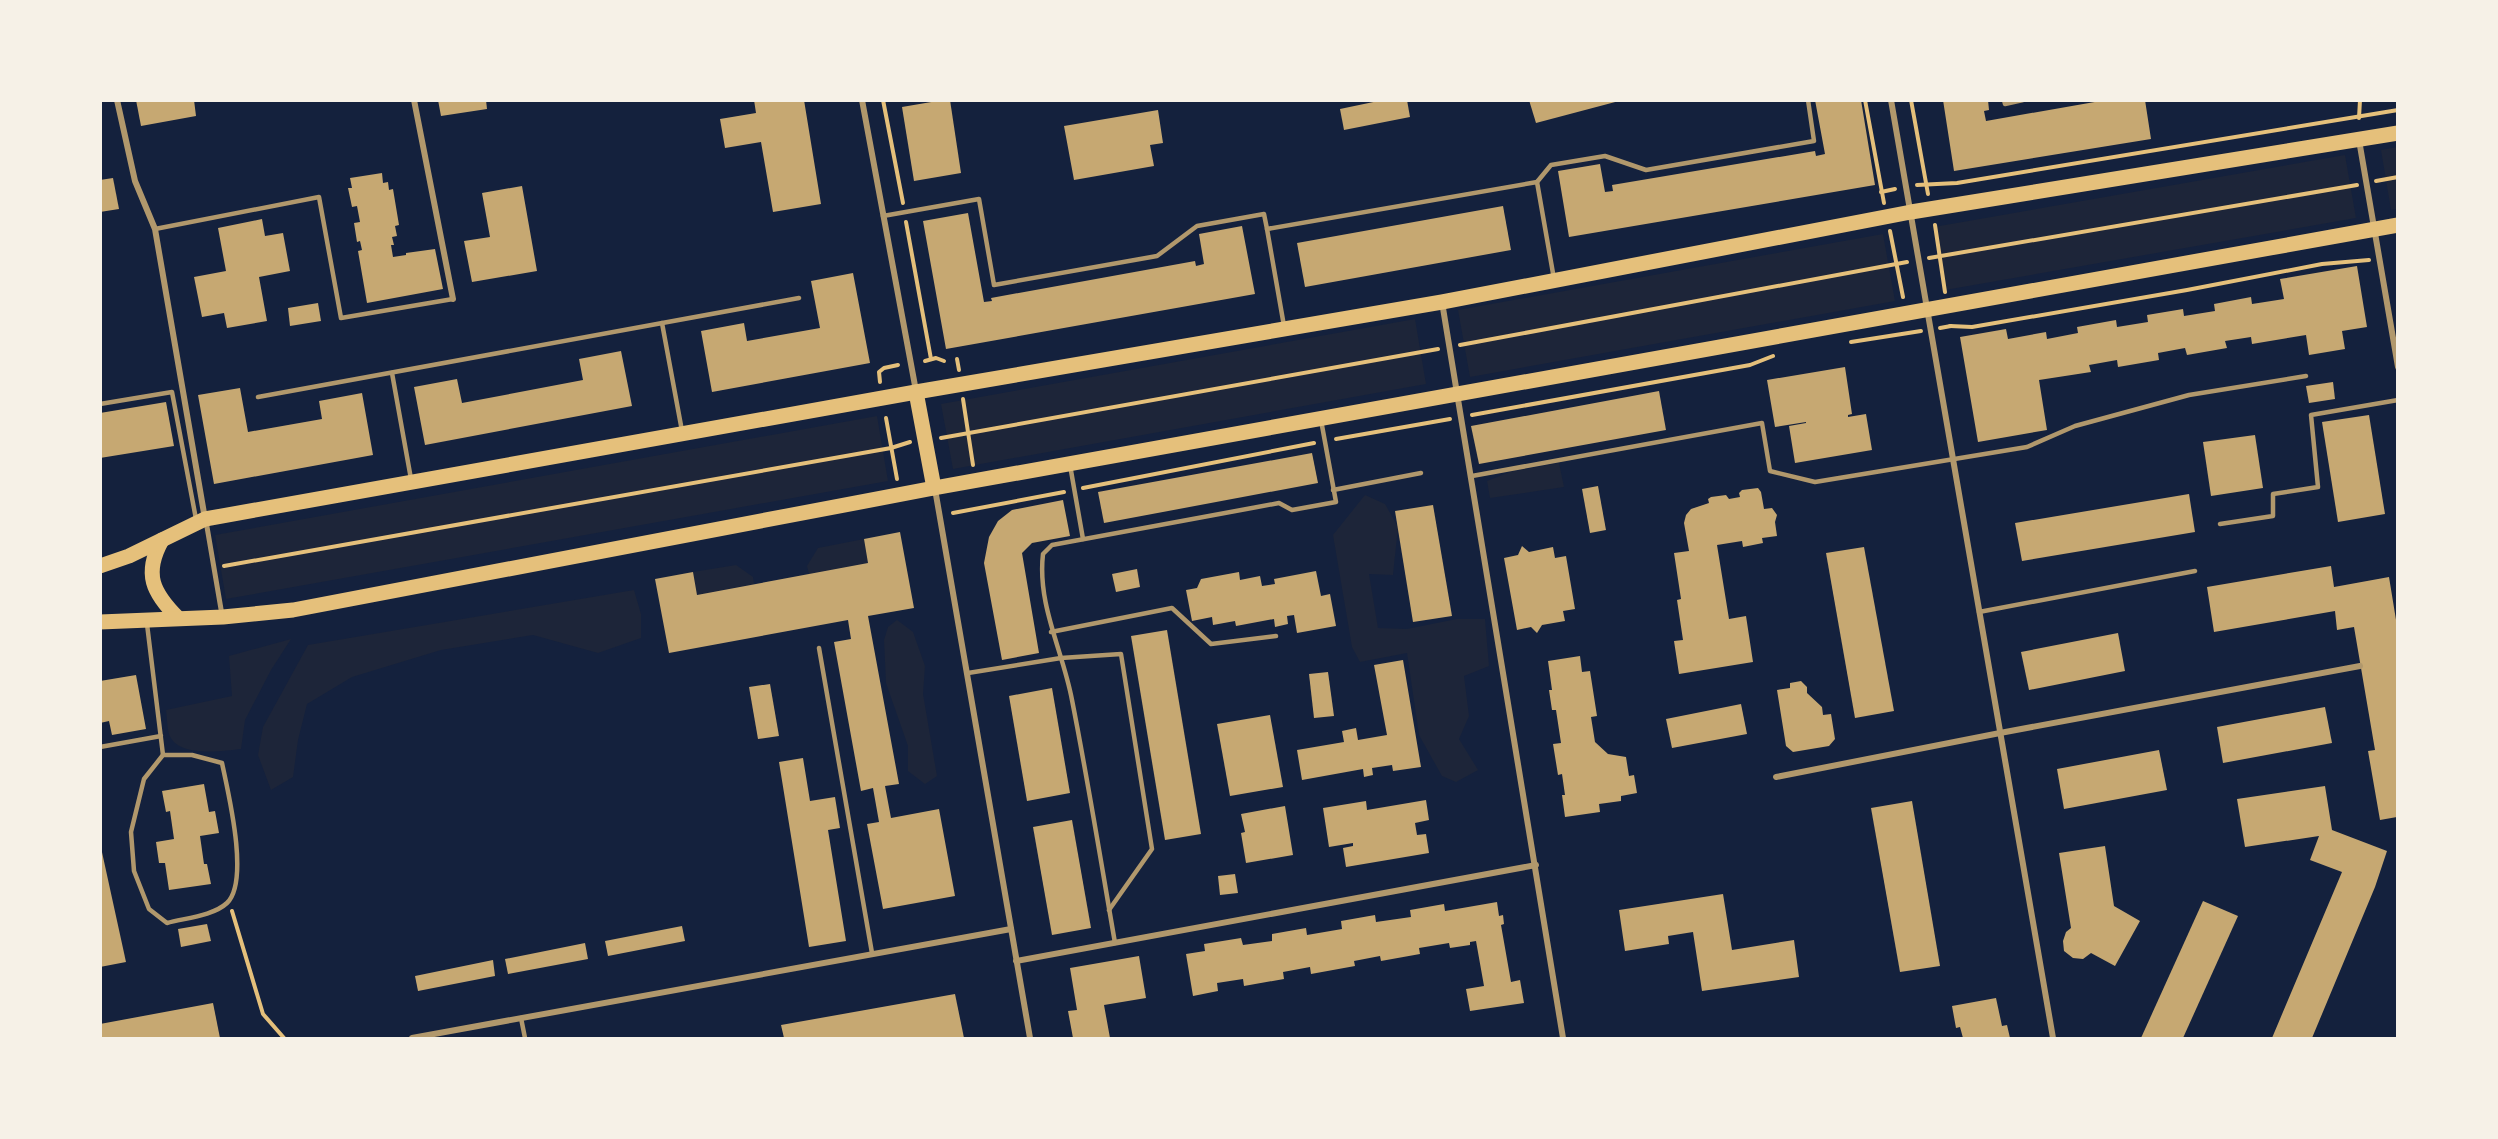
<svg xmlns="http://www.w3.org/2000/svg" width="2498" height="1139" viewBox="0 0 2498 1139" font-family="'Roboto Condensed',sans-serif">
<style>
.green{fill:#1d2539}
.building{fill:#c6a872}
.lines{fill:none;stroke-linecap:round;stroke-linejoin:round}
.path{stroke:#e5c07b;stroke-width:4}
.service{stroke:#b1986c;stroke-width:4.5}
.pedestrian{stroke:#b1986c;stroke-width:5}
.minor{stroke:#b1986c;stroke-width:6}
.primary{stroke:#e5c07b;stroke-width:15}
</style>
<rect width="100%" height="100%" fill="#14213d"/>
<g class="green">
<polygon points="2397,147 2397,209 2391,210 2381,150"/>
<polygon points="2345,155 2356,218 1945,290 1934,227"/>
<polygon points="1883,234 1895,301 1470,377 1458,310"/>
<polygon points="1415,319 1426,384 953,469 941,404"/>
<polygon points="877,416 888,481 226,599 215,535"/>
<polygon points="1559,463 1564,487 1490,498 1487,481 1510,472"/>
<polygon points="1365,495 1385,504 1398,527 1393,575 1369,574 1378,628 1407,629 1457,619 1485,619 1489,666 1464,676 1469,716 1459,739 1478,770 1456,782 1442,776 1419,735 1407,653 1360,662 1352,647 1333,535"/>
<polygon points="864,539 868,563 809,574 807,566 818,548"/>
<polygon points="736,565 753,577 754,584 697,595 693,572"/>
<polygon points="634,590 641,614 641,638 598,653 533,635 441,650 352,677 307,704 298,740 293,777 271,790 258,755 263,727 308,645"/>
<polygon points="897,620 913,632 925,666 923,694 937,776 925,784 908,771 908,746 886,683 884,640 888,627"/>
<path d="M291,639L271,670L245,720L241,749C222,751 177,758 169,734C167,727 167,717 166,710L232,696L229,656Z"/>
</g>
<g class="building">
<polygon points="136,100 194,100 196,116 141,126"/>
<polygon points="438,100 486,100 487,109 441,116"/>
<polygon points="754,100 804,100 821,204 773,212 761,142 725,148 720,119 756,113"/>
<polygon points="943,100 950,100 961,173 914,181 902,107"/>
<polygon points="1383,100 1407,100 1410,117 1344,130 1340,109"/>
<polygon points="1529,100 1619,100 1619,101 1536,123"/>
<polygon points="1815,100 1861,100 1875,185 1569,237 1558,171 1600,164 1605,192 1613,191 1612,185 1815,151 1816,156 1825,154"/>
<polygon points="1943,100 1988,100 1989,110 1984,111 1986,121 2106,100 2145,100 2151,139 1954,171"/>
<polygon points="1158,110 1163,143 1150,145 1154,166 1074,180 1064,126"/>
<polygon points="382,173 383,183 388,182 389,190 393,189 399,225 395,226 397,236 392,237 394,245 391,245 393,257 406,255 406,253 435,249 443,289 367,303 358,251 362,250 360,241 357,242 354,223 360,222 357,206 352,207 348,188 352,188 350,178"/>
<polygon points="113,178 119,209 100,212 100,180"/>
<polygon points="522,186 537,271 472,282 464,241 490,237 482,193"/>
<polygon points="1503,206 1511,250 1305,287 1297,243"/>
<polygon points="968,213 984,302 992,301 991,298 1195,261 1196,266 1204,264 1199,234 1242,226 1255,294 946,349 923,221"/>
<polygon points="262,219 265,236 283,233 290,271 259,277 267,321 227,328 224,313 202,317 194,277 226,271 218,228"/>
<polygon points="2357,266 2367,327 2342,331 2345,349 2309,355 2306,335 2252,344 2251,337 2225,341 2227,348 2187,355 2185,348 2158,353 2159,360 2118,367 2117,360 2089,365 2091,372 2039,380 2047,430 1978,442 1960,337 2006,329 2008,339 2046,332 2047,339 2078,333 2077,327 2116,320 2117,327 2148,322 2147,315 2183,309 2184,316 2215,311 2214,304 2251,297 2252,304 2284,299 2280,279"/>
<polygon points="853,273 870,363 712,392 701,331 744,323 747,341 820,328 811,281"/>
<polygon points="318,303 321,321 290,326 288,308"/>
<polygon points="621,351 632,406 425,445 414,387 457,379 462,403 583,380 579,359"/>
<polygon points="1845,367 1852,414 1848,415 1848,417 1866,414 1872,450 1795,463 1789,426 1806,423 1806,422 1775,427 1767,380"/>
<polygon points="2333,382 2335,399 2309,403 2306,386"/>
<polygon points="240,388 248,432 322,419 319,401 362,393 373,455 214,484 198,395"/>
<polygon points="1659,391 1666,430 1479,464 1471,426"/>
<polygon points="166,402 174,446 100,458 100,413"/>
<polygon points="2369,415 2385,514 2338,522 2322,422"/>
<polygon points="2255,435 2263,488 2211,496 2203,442"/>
<polygon points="1312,453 1318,483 1104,523 1098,492"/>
<polygon points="1598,486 1606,530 1590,533 1582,489"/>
<polygon points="1758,488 1761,492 1764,509 1772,508 1777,515 1775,522 1777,536 1762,538 1763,543 1743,547 1742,541 1717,545 1729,619 1746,616 1753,662 1679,674 1674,641 1683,640 1677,600 1681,599 1674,553 1689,551 1684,523 1686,515 1691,509 1709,503 1708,499 1711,497 1726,495 1729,499 1740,497 1739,493 1742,490"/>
<polygon points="2189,494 2195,532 2022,561 2015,523"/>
<polygon points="1063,500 1070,536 1032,543 1022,553 1039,653 1002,660 984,563 989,537 998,521 1012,510"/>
<polygon points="1433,505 1452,616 1413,622 1395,511"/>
<polygon points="900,532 914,608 868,616 899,784 885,786 891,818 939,809 955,896 883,909 867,824 879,822 873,788 861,791 834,642 851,639 848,620 669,653 655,579 693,572 697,595 868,563 864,539"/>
<polygon points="1522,546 1529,552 1553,547 1555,558 1566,556 1575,609 1563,611 1565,621 1542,625 1537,633 1531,627 1517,630 1504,558 1518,555"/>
<polygon points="1864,547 1894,711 1855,718 1826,553"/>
<polygon points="2331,566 2334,587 2389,577 2397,626 2397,817 2380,820 2368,751 2375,750 2354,627 2337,630 2335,611 2214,632 2207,587"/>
<polygon points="1137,569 1140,587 1116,592 1112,574"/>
<polygon points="1316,571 1321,596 1330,594 1336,626 1297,633 1294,615 1287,616 1288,624 1275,627 1274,619 1236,626 1235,621 1213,625 1212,617 1192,621 1186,590 1197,588 1201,579 1239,572 1240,580 1260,576 1262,586 1275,584 1274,579"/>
<polygon points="1167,630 1201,834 1165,840 1131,636"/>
<polygon points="2118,633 2125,671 2029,690 2021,652"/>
<polygon points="1580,656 1582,672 1590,671 1597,716 1591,717 1595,742 1608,754 1626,757 1629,776 1634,775 1637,793 1621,796 1621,801 1599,804 1600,812 1565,817 1562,795 1565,795 1562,774 1558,775 1553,744 1561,743 1556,710 1552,710 1549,690 1552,690 1548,661"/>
<polygon points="1403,660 1421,767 1393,771 1392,765 1372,768 1373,775 1364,777 1363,769 1302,780 1297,750 1344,742 1342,731 1356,728 1358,740 1387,735 1374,665"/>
<polygon points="1328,672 1334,716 1314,718 1309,674"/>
<polygon points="136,675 146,729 112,735 109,721 100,723 100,681"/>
<polygon points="1801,681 1807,687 1807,693 1822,707 1823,715 1831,714 1835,739 1829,746 1793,752 1786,746 1777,690 1790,688 1790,683"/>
<polygon points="770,684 779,736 758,739 749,687"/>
<polygon points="1052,688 1070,793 1027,801 1009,696"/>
<polygon points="1741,704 1747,734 1672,748 1666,719"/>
<polygon points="2325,707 2332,743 2223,763 2217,727"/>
<polygon points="1270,715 1283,787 1230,796 1217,724"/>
<polygon points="2159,750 2167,790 2064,809 2057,769"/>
<polygon points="803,758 810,801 835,797 840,828 828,830 846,941 809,947 779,762"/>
<polygon points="204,784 209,812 215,811 219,833 200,836 204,864 207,864 211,884 169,890 165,863 159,863 156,842 174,839 170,811 166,812 162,791"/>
<polygon points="2325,786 2332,830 2387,851 2375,887 2312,1038 2272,1038 2342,872 2310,860 2319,836 2245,847 2237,799"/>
<polygon points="1426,800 1429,820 1415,823 1417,835 1426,834 1429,853 1346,867 1343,848 1353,846 1353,843 1329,847 1323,808 1366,801 1367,810"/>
<polygon points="1912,801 1940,966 1900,972 1871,808"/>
<polygon points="1285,806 1293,855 1246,863 1241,833 1245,832 1241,814"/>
<polygon points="1072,820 1091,928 1052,935 1033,827"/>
<polygon points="100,843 126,962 100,967"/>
<polygon points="2105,846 2114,906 2140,921 2115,966 2091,953 2083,959 2073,958 2064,951 2063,941 2066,932 2071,928 2059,853"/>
<polygon points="1235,874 1238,893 1220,895 1218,876"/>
<polygon points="1723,894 1732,950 1794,940 1799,977 1702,991 1693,932 1668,936 1669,944 1625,951 1619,910"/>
<polygon points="2203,901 2238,916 2183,1038 2141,1038"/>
<polygon points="1497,902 1499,916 1503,915 1504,924 1501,925 1511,982 1520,980 1524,1003 1470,1011 1466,989 1484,986 1476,941 1470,942 1470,945 1450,948 1449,943 1419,948 1420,954 1381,961 1380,956 1354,961 1355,966 1311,974 1310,967 1283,972 1284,979 1244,986 1243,979 1217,983 1218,991 1193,996 1186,954 1205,951 1204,944 1241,938 1243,945 1272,941 1272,934 1306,928 1307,935 1342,929 1341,921 1375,915 1376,922 1411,917 1410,910 1444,904 1445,911"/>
<polygon points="207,924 211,941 181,947 178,929"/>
<polygon points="682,926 685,941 608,956 605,941"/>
<polygon points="585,943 588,959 508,974 505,959"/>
<polygon points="1139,956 1146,998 1104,1005 1110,1038 1073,1038 1068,1011 1077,1010 1070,968"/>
<polygon points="493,960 495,976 418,991 415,976"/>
<polygon points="955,994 964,1038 784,1038 781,1025"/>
<polygon points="1996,998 2002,1026 2007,1025 2010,1038 1963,1038 1960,1027 1956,1028 1952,1006"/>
<polygon points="213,1003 220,1038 100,1038 100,1024"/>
</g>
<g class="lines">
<g class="path">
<polyline points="883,100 903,203"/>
<polyline points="1865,100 1884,203"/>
<polyline points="1911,100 1928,194"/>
<polyline points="2359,118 2360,100"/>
<polyline points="2376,181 2398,177"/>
<polyline points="1917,185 1957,183 2398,110"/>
<polyline points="1881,192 1895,189"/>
<polyline points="906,222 931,359"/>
<polyline points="1935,225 1945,292"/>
<polyline points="1890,231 1903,297"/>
<polyline points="1929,258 2357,185"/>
<polyline points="1950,326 1972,327 2187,290 2322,264 2369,260"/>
<polyline points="1940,328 1951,326"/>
<polyline points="1851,342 1921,331"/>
<polyline points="1460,345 1907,262"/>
<polyline points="957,359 959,370"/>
<polyline points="925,361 936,358 944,361"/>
<polyline points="880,382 879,372 884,368 898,365"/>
<polyline points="963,399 973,465"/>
<polyline points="1472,415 1750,365 1773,356"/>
<polyline points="886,418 897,479"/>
<polyline points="941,438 1438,349"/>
<polyline points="1336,439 1450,419"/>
<polyline points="1083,488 1314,443"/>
<polyline points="953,513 1064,492"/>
<polyline points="224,566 891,448 910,442"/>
<polyline points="232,911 263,1014 284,1038"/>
</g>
<g class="service">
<polyline points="2004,100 2005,104 2023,100"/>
<polyline points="1537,182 1551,165 1605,156 1646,170 1814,141 1808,100"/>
<polyline points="883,216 979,199 994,285 1157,256 1197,226 1264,214 1267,229"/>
<polyline points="155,229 319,197 341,318 453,299"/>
<polyline points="662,323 682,431"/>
<polyline points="1284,326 1267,229 1537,182 1554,279"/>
<polyline points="392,373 411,479"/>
<polyline points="258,397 799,298"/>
<polyline points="100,404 172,392 196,519"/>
<polyline points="1070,465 1083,539"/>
<polyline points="1472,476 1762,423 1770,471 1815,482 2027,447 2075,426 2189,395 2306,376"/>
<polyline points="1333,490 1421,473"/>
<polyline points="2220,524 2273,516 2273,494 2318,487 2311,415 2398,400"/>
<polyline points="1979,612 2195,571"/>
<polyline points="147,624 163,755"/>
<polyline points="1051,632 1172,608 1211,644 1276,636"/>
<polyline points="819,648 872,953"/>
<polyline points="968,673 1061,658 1121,654 1152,849 1109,910"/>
<polyline points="100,747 161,736"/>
<path d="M163,755H192L222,763C228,792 250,881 227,903C213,916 185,918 167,923L149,909L134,871L131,832L144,779Z"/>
<path d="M1115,943C1101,862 1088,781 1072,700C1063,651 1037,605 1043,554L1052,545L1279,503L1292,510L1336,502L1321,420"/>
<polyline points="521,1018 525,1038"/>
</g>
<polyline class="pedestrian" points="206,521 222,615"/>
<g class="minor">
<polyline points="117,100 135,181 155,229 205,519"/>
<polyline points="414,100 453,299"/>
<polyline points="862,100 916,391"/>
<polyline points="1891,100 2053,1038"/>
<polyline points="2359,140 2398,367"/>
<polyline points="1442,302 1563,1038"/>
<polyline points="935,489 1030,1038"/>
<polyline points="1776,777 2000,733 2360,666"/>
<polyline points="1016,961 1536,865"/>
<polyline points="412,1038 1011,929"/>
</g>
<g class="primary">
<polyline points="916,392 934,488"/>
<path d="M162,540C143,574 153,593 178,618"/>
<polyline points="100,566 129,556 205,519 916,392 1442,302 1911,212 2398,133"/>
<polyline points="100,622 223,617 293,610 934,488 2398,225"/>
</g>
</g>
<rect width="2498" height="1139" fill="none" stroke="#f6f1e7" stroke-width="204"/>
</svg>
